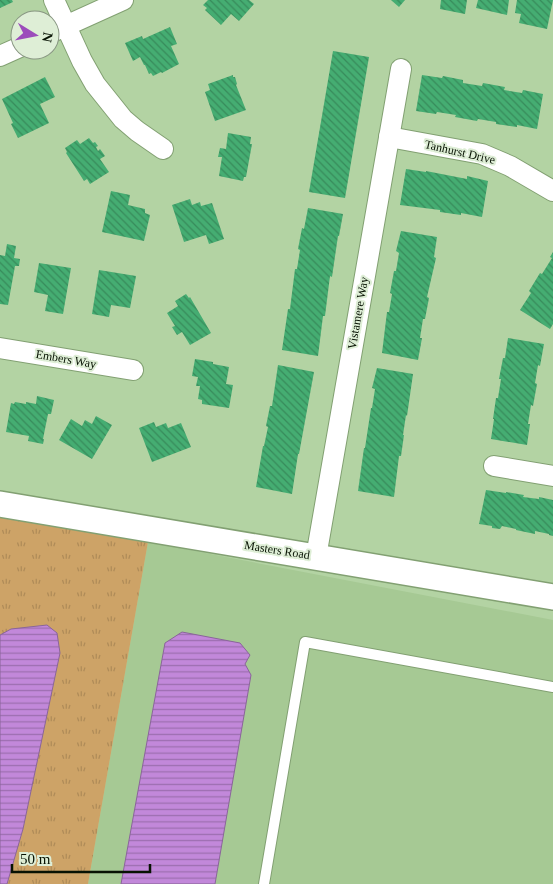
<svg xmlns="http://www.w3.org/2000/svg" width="553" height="884" viewBox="0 0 553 884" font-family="'Times New Roman',serif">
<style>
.built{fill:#a6c994}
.grass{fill:url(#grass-tufts)}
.water{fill:url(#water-rules);stroke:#8a659a}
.building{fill:url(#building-back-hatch)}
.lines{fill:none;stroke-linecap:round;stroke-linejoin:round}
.service-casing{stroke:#82a072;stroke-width:12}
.minor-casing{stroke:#82a072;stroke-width:22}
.tertiary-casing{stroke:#82a072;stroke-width:28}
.service{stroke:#fff;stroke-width:10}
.minor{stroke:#fff;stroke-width:20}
.tertiary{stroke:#fff;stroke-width:25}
.labels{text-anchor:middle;stroke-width:4;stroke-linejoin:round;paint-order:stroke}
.street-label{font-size:12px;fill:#071203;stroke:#deeed6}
</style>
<defs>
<pattern id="grass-tufts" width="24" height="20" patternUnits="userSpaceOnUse" patternTransform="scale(1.25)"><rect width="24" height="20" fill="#cda367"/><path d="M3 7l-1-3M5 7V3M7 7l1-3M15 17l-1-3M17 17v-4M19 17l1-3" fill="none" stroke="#af8b58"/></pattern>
<pattern id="water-rules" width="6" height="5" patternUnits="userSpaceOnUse" patternTransform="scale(1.25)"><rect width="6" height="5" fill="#c288da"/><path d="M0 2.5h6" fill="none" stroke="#9c6eaf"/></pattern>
<pattern id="building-back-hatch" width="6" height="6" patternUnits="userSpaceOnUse" patternTransform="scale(1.25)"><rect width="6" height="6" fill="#45ad72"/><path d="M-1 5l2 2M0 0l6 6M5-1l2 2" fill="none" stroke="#388b5b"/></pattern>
</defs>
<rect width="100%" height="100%" fill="#b3d3a3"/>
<polygon class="built" points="148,542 553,620 553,884 88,884"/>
<polygon class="grass" points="0,516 148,542 88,884 0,884"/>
<g class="water">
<polygon points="47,625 57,633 60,653 23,829 7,884 0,884 0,635 11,629"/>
<polygon points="182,632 240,643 250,655 245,664 251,675 215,884 121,884 165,643"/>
</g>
<g class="building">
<polygon points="0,0 12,0 13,2 0,8"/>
<polygon points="208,0 249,0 254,4 239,21 231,14 221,25 205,10 207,8 203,5"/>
<polygon points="391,0 405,0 399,7"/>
<polygon points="441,0 467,0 465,14 440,9"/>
<polygon points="478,0 509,0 507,15 476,8"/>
<polygon points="517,0 553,0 547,29 519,23 521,14 515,13"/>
<polygon points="170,27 177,44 171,46 179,64 162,73 161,72 153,76 151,73 149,74 145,65 144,65 140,57 133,61 125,43 142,36 143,39"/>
<polygon points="333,51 369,57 345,198 309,192"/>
<polygon points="233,75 233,77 235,77 237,84 236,85 246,110 215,121 205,92 210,90 208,84"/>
<polygon points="422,75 442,78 443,76 463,80 463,83 482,86 483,83 505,87 504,90 522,93 523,90 543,94 537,129 517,125 517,127 496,124 496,122 478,119 477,121 455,117 456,115 437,112 436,114 416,111"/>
<polygon points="45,77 55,97 40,104 49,123 18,138 11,124 13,123 2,99"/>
<polygon points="228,133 251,137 250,144 252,144 246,177 244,177 243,181 219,176 222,157 218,157 220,148 226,149"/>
<polygon points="89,138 93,143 95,142 98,146 96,147 98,151 100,149 105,156 100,159 109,172 90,184 87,179 84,181 66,153 67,152 65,148 77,140 80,144"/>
<polygon points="406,169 426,172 426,171 467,179 467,176 488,181 482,217 461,213 461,215 440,212 440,210 400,205"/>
<polygon points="111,191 130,195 128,205 145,209 145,213 150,215 144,241 102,232"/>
<polygon points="190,199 192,205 200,202 201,206 212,203 224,239 209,244 206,235 184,242 172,205"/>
<polygon points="308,208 343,214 339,236 338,236 332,277 330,276 325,316 323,316 318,356 282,350 288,309 290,309 295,269 297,269 300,250 298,249 302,228 304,229"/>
<polygon points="401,231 437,237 434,257 436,258 427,297 429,298 425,319 423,319 420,338 422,338 418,360 382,353 387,312 389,312 392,294 390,293 394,271 396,271 399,253 396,251"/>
<polygon points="7,244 16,246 14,258 20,259 19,266 15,266 8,305 0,304 0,255 5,256"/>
<polygon points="553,252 553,324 550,329 520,310 531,293 529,291 540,273 542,274 552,258 550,257"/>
<polygon points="39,263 71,268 63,314 45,311 48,295 34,292"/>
<polygon points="99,270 136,276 130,308 111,305 109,317 92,314"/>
<polygon points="186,294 189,298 190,297 211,333 190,345 182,332 177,335 172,327 175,326 167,313 178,306 175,301"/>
<polygon points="508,338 544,344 540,366 538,365 535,383 537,384 533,406 531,405 528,424 530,424 527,445 491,439 494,419 493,419 496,398 498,398 501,379 499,379 503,358 505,358"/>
<polygon points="195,359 213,362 213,364 229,367 226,384 233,385 229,408 202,404 202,400 198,399 200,386 196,386 198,377 192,376"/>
<polygon points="278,365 314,372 299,454 298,454 292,494 256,487 263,446 264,446 268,427 266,426 270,406 272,406"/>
<polygon points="377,368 413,374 407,416 406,415 403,435 404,435 401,456 399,456 394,497 358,491 364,448 365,448 371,408 372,408 375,389 372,388"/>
<polygon points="37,396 54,400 51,414 48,414 43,439 44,439 43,444 28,441 29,436 6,432 11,403 14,404 15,402 26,404 26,402 36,404"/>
<polygon points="96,416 112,425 92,459 59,440 71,419 82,426 85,420 92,424"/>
<polygon points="154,422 156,427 166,423 168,428 181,423 191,447 152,462 139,428"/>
<polygon points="486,490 506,493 506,492 524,495 523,497 539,499 539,497 553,500 553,536 549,535 549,534 535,531 535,534 516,530 516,529 502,526 500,529 492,528 492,526 479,524"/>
</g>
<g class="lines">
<g class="service-casing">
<polyline id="service" points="264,884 305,642 553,687"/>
</g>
<g class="minor-casing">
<g id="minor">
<polyline points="54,0 82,61 95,84 123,119 137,131 163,149"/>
<polyline points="50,33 123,0"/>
<polyline points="0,56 20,47"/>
<polyline points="389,137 482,154 510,166 553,191"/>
<polyline points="0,348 133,370"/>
<polyline points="494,466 553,476"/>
<polyline points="316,557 401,69"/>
</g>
</g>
<g class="tertiary-casing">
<polyline id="tertiary" points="0,504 553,597"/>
</g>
<use href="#service" class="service"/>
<use href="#minor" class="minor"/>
<use href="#tertiary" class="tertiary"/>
</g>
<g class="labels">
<g class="street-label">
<text transform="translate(460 152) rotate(13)" y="4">Tanhurst Drive</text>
<text transform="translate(358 313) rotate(-80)" y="4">Vistamere Way</text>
<text transform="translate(66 359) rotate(10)" y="4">Embers Way</text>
<text transform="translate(277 550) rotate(9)" y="4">Masters Road</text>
</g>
</g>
<g transform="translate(35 35) rotate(100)"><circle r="24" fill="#deeed6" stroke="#889682"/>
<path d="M0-4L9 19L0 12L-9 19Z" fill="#9c4cbb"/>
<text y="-8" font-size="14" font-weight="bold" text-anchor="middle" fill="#071203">N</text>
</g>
<path d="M12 864v8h138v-8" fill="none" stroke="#071203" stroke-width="2.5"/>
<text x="20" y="864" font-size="15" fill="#071203" stroke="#deeed6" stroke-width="4" paint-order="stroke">50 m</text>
</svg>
